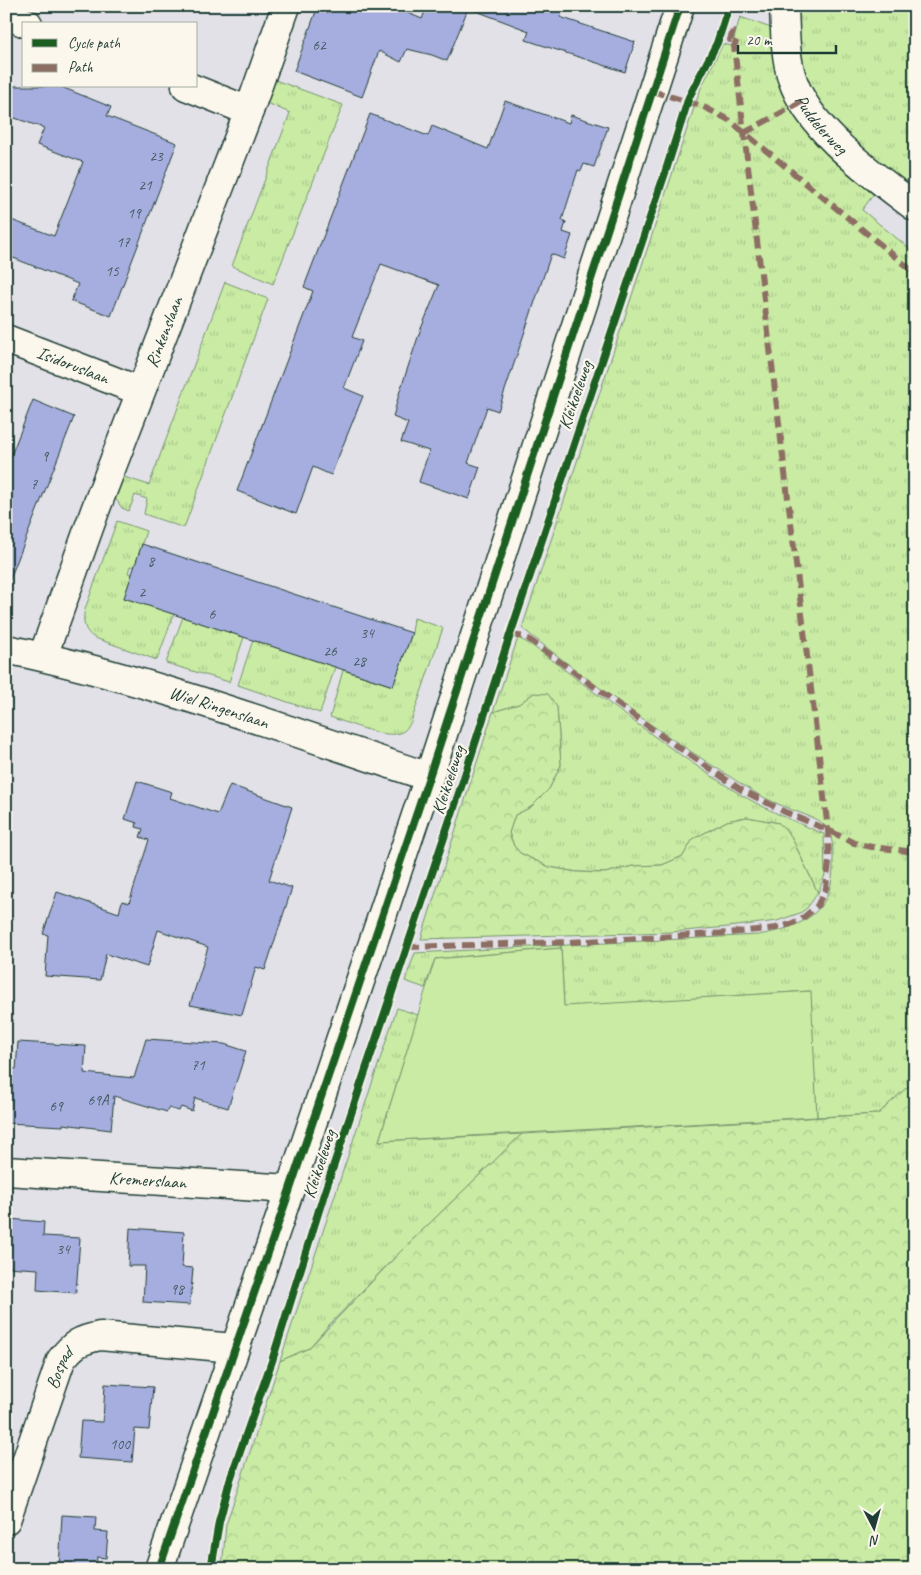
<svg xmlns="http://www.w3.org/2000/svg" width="921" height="1575" viewBox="0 0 921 1575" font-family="Caveat,sans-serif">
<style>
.grass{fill:url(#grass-tufts);stroke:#74946c}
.forest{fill:url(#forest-crowns);stroke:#74946c}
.garden{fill:#c9eba4;stroke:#74946c}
.building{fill:#a6aedf;stroke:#1f3d34}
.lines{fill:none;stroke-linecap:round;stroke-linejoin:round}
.minor-casing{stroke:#1f3d34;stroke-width:31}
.tertiary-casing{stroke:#1f3d34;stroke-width:31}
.minor{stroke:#fbf7ec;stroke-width:28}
.tertiary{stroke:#fbf7ec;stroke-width:28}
.quiet{stroke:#8d6e63;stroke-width:6;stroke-dasharray:12 6;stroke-linecap:butt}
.cycleway-casing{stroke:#fbf7ec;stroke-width:11}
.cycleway{stroke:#1b5e20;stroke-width:8}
.labels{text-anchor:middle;stroke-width:4.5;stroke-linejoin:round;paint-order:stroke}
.number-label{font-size:15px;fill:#41595f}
.street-label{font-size:18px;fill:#1f3d34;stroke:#fbf7ec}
</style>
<defs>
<pattern id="grass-tufts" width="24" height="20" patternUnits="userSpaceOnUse" patternTransform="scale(1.25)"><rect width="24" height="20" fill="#c9eba4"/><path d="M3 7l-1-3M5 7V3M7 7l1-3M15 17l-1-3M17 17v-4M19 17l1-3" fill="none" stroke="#acca8e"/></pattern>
<pattern id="forest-crowns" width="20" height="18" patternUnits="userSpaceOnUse" patternTransform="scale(1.25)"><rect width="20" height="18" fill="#c9eba4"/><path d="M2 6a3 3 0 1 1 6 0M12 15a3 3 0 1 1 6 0" fill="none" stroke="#acca8e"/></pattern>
</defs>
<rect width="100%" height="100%" fill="#e2e1e8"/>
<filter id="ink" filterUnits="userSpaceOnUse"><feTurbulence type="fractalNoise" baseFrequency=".02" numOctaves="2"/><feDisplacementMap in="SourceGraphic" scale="10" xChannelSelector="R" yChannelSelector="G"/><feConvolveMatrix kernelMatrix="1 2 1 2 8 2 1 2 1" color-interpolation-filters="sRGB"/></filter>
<g filter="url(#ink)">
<g class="grass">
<path d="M797,6H915V191C867,152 810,117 799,53C796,38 798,21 797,6Z"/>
<path d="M740,17L771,28L776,79L790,109L809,136L876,191L862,210L915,253V1080L878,1114L817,1117L810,991L564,1007L561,946V948L435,959L425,988L405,981L415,953L758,935C805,927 835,911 833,859C833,844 833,836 823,824C818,818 787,809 778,804C761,797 744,786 729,776C657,731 588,681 522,628L694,108L701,88L723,44L732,46Z"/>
<polygon points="275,80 343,105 273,284 232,266 290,113 267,103"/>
<polygon points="225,282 268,299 184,528 144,514 147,499 135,495 129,511 122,508 115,498 124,477 149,485"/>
<path d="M117,521L146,531L135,567L130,566L128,573L132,574L124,598L174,614L157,660L95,638C84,632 82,621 85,609Z"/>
<polygon points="183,617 244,637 229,682 166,663"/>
<path d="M414,618L443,628L411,722C408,727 405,731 400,733C385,739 346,722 330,717L343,670L393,686L412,633Z"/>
<path d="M518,638L530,644C599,695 666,748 738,793C765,809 795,822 824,834L825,875L818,893L791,836L779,823L747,817L727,821L693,839L683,856L662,865L633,866L605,873L577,872L549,867L520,853L514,846L509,833L515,815L531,807L549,789L561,765L557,707L534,693L519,704L493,712Z"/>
<polygon points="253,640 335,667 320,713 238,685"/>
<polygon points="397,1008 418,1015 379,1141 522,1134 400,1252 328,1326 309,1348 280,1361"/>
</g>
<g class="forest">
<polygon points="534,693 548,694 557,707 561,765 549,789 531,807 515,815 509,833 514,846 520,853 549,867 577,872 605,873 633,866 662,865 683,856 693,839 727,821 747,817 779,823 791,836 818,893 807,908 800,913 777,921 728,927 672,932 421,939 493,712 519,704"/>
<polygon points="915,1080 915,1569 222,1569 226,1525 280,1361 309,1348 400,1252 522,1134 878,1114"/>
</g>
<polygon class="garden" points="561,948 564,1006 811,991 817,1117 379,1141 435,959"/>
<g class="building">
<polygon points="318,6 391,6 422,19 427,6 469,6 447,61 432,55 407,49 401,62 379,51 362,97 294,71"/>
<polygon points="471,6 564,6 560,17 635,42 625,72 526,40 529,31 471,9"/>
<polygon points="6,86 59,86 111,107 107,116 177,143 111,316 71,301 78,284 6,255 6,218 54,236 83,162 37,145 44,128 6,115"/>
<polygon points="505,101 569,123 571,115 608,127 594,167 584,164 581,171 578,170 562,220 566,222 563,232 572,235 564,259 551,254 498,411 487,407 468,463 480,467 469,499 419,482 429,451 401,442 408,423 393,417 399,394 420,331 439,285 381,264 352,337 362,341 344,388 363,396 331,475 313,467 296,514 237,491 313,291 304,287 370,114 428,136 432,126 488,149"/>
<polygon points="33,400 74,417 8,584 6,584 6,468"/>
<polygon points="142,544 412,633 393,686 124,598"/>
<polygon points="137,781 172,792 170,798 218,814 230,785 292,807 269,880 292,888 265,970 256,967 242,1015 190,1005 208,947 158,930 147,967 106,954 100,980 45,976 48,935 43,934 57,892 119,913 122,901 129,903 149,840 140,837 143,829 136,827 137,823 125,819"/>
<polygon points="146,1039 224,1044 246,1051 228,1108 195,1098 192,1111 181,1107 179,1111 168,1108 167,1112 114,1096 111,1130 63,1124 63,1126 6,1123 6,1068 16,1069 18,1042 86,1046 84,1073 134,1078"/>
<polygon points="9,1219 44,1222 43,1236 80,1238 76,1293 37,1290 38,1269 6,1267"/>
<polygon points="130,1228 184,1232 182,1267 193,1268 190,1305 143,1302 145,1266 128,1266"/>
<polygon points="105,1384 153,1387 149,1430 135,1429 132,1462 78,1458 81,1421 103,1422"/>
<polygon points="62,1515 96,1517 95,1531 108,1532 106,1558 97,1557 96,1569 59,1569"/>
</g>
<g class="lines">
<g class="minor-casing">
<g id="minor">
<path id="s1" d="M784,6C785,30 785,56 792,78C809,131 872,174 915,207"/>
<polyline points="6,15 28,24"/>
<polyline points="186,86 249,111"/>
<path id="s2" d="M6,339L140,391"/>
<path id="s3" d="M6,649C150,679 289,731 429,777"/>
<path id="s4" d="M43,656L96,508L249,111L286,6"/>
<path id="s5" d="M6,1171L290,1189"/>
<path id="s6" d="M6,1520L61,1360C73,1344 80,1340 100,1336L234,1348"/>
</g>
</g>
<g class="tertiary-casing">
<polyline id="tertiary" points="159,1569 290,1189 429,777 680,6"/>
</g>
<use href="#minor" class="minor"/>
<use href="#tertiary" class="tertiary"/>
<g class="quiet">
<polyline points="652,91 702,106 729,120 915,273"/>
<polyline points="744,133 803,101"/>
<polyline points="510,635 526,637 663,737 740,789 785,812 828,830 854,843 872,847 915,852"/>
<polyline points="408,947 569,942 729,933 776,928 791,924 804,917 817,906 826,888 829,862 828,830 744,133 734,46 737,40 730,40 733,31 723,27"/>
</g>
<g class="cycleway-casing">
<g id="cycleway">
<polyline points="159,1569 290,1189 429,777 680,6"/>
<polyline points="211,1569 219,1522 230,1480 272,1361 324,1194 461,787 510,635 666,170 689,97 717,43 729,6"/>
</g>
</g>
<use href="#cycleway" class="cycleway"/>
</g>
</g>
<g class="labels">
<g class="number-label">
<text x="319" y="50">62</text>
<text x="156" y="161">23</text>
<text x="145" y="190">21</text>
<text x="134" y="218">19</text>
<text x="123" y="247">17</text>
<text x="112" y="276">15</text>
<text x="45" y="461">9</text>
<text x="34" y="489">7</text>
<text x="151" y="566">8</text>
<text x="142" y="597">2</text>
<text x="212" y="619">6</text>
<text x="367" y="638">34</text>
<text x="330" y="656">26</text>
<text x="359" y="666">28</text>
<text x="198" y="1070">71</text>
<text x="98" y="1105">69A</text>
<text x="56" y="1111">69</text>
<text x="63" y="1254">34</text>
<text x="177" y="1294">98</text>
<text x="120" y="1449">100</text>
</g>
<g class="street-label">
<text dy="6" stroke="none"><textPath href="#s1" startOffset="128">Puddelerweg</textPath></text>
<text dy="6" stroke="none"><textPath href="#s4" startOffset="346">Rinkenslaan</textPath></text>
<text dy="6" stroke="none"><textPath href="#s2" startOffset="72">Isidoruslaan</textPath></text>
<text transform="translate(575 395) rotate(-71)" y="6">Kleikoeleweg</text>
<text dy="6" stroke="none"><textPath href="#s3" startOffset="221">Wiel Ringenslaan</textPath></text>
<text transform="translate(448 780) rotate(-72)" y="6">Kleikoeleweg</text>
<text transform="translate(319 1164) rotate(-72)" y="6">Kleikoeleweg</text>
<text dy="6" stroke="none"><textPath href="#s5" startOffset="142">Kremerslaan</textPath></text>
<text dy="6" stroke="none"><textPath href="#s6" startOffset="161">Bospad</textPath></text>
</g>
</g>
<rect width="921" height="1575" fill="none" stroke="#fbf7ec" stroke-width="25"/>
<rect x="12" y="12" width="896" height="1550" fill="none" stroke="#1f3d34" stroke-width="2" filter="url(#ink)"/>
<rect x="22" y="22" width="175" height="65" fill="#fbf7ec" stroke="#a3ada2"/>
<rect x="32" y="39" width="25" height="8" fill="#1b5e20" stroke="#a3ada2"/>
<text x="68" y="48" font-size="15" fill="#1f3d34">Cycle path</text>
<rect x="32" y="64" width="25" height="8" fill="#8d6e63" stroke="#a3ada2"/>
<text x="68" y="72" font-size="15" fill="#1f3d34">Path</text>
<g transform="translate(874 1528) rotate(174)" stroke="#fbf7ec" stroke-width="4" paint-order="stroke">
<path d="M0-4L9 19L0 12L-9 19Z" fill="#1f3d34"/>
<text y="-8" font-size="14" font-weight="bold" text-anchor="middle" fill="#1f3d34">N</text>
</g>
<path d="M738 45v8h98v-8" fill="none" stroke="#1f3d34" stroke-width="2.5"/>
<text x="746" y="45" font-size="15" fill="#1f3d34" stroke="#fbf7ec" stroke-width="4" paint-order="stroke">20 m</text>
</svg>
